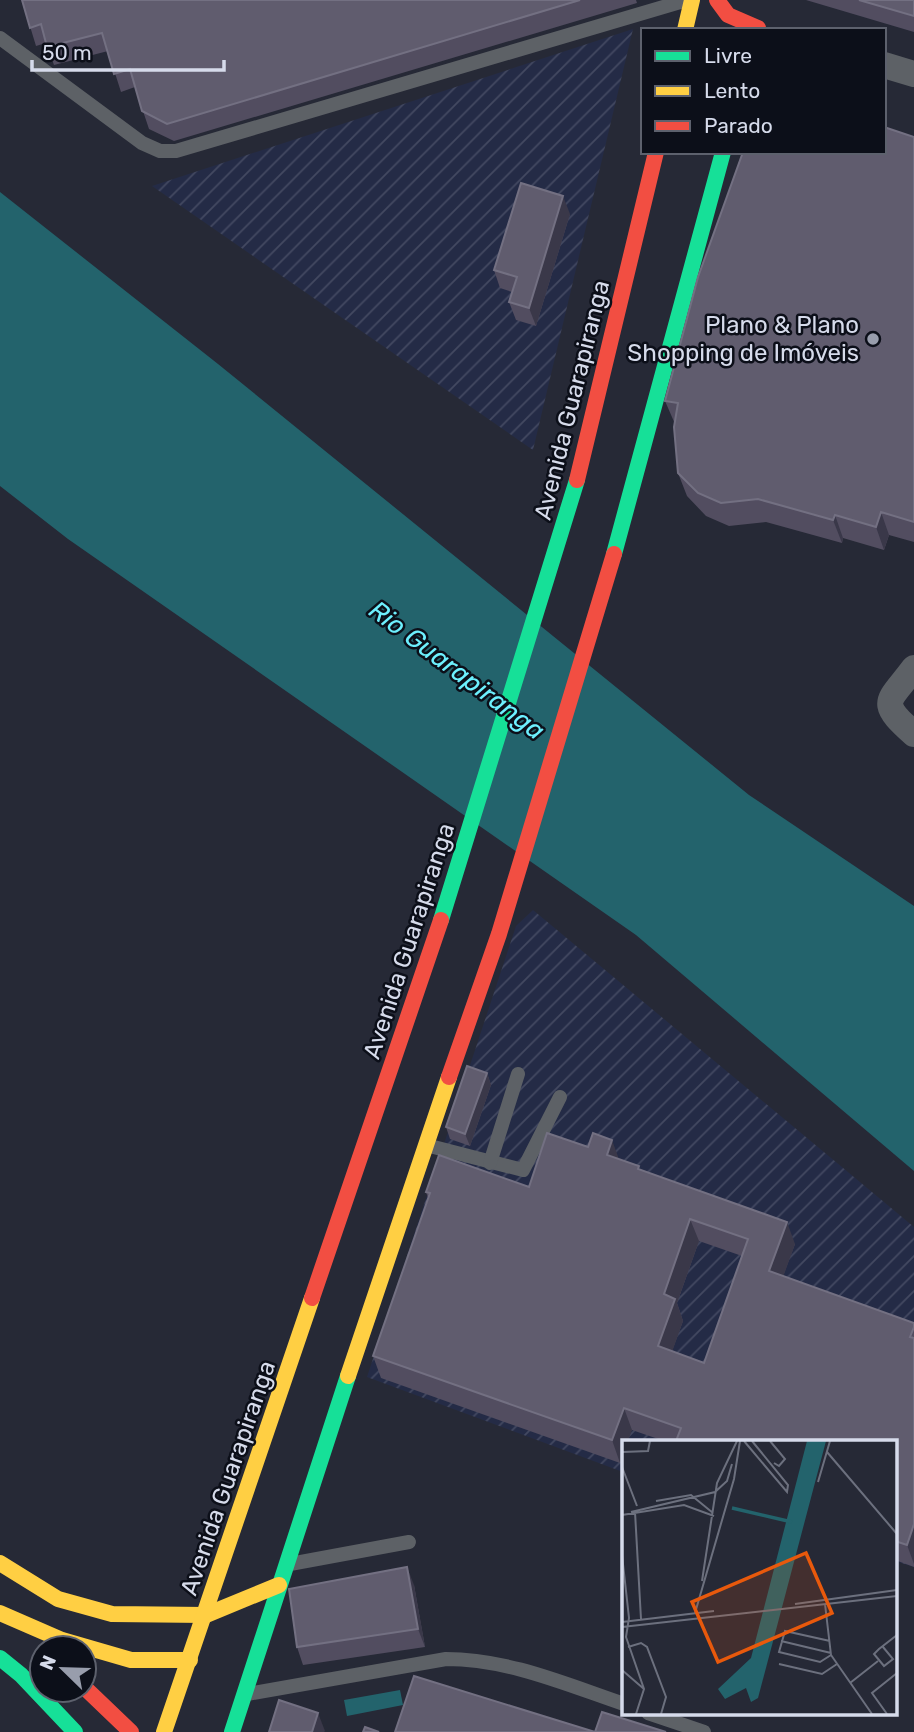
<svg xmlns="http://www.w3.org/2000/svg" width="914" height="1732" viewBox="0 0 914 1732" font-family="Rubik,sans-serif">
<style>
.industrial{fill:url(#industrial-furrows)}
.water{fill:#23636c}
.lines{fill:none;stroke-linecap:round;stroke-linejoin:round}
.lane{stroke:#5d6166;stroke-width:14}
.street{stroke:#5d6166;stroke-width:26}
.fast{stroke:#16e098;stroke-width:16}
.slow{stroke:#ffcf43;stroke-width:16}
.jam{stroke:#f24e42;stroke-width:16}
.wall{fill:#524d60;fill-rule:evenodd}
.shaded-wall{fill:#3a3849}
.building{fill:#605c6e;stroke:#737082;stroke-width:2;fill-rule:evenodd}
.poi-dot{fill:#989dac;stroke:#0c0f19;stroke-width:2.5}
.labels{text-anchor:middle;stroke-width:5;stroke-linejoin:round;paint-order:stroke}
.poi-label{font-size:24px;fill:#d6dbeb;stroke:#0c0f19;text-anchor:end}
.street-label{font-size:24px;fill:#d6dbeb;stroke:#0c0f19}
.water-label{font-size:26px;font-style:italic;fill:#6df0fe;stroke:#0c0f19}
.inset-river{fill:none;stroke:#23636c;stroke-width:3.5}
.inset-road{fill:none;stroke:#6c707e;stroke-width:2}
.view{fill:#e8590c;fill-opacity:0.15;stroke:#e8590c;stroke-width:3.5}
.inset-edge{fill:none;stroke:#d6dbeb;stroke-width:3.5}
</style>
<defs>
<pattern id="industrial-furrows" width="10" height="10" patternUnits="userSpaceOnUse" patternTransform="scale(1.75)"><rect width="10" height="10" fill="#242b46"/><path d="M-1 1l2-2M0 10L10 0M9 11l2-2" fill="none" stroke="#434961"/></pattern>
</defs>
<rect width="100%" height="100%" fill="#262936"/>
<g class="industrial">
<polygon points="633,29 533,450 152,186"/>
<polygon points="533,910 914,1227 914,1567 895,1561 895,1442 624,1442 623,1472 367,1377 516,926"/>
</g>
<g class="water">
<polygon points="0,192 218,364 749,795 914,906 914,1171 636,935 68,539 0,486"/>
<polygon points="400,1690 403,1705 347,1716 344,1700"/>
</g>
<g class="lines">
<g class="lane">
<polyline points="0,38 142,143 160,151 176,151 687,0"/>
<polyline points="426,1145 523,1170 560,1097"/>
<polyline points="490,1163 518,1074"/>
<polyline points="290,1564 409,1542"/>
<path d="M247,1694L446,1659C508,1659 565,1684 624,1704"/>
<polyline points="648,1713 704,1732"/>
</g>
<g class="street">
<polyline points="884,65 914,74"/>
<path d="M914,668C888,703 877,701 914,734"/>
</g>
<g class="fast">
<polyline points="614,554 723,152"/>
<polyline points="441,920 577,480"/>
<polyline points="0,1658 21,1675 75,1732"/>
<polyline points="232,1732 348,1376"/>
</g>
<g class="slow">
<polyline points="685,30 692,0"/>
<polyline points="348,1376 449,1077"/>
<polyline points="0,1563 58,1599 112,1614 206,1615 279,1585"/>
<polyline points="0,1613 62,1640 131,1660 190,1660"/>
<polyline points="164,1732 312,1298"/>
</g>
<g class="jam">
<polyline points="717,0 728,15 758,28"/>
<polyline points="577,480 656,152"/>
<polyline points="449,1077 499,934 614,554"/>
<polyline points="312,1298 441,920"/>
<polyline points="84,1687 131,1732"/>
</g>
</g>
<g class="wall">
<polygon points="22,0 636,0 637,3 174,141 149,129 135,87 121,92 108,51 54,65 46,43 36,46"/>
<polygon points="806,0 914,0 914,32"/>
<polygon points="914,137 914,542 889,535 884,550 843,538 842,543 766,522 729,526 706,516 687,496 678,473 675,424 665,401"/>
<polygon points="570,214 536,326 516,320 509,302 512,292 500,288 494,270"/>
<polygon points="487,1073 491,1085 470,1146 450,1139 446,1127"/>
<path d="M619,1159L795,1244L783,1276L914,1323V1567L895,1560V1441H664L632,1430L624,1441V1454L620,1463L381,1378L373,1356L428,1198L426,1192L529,1187ZM699,1241L742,1256L704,1363L672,1351L683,1321L677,1303Z"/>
<polygon points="414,1585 425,1647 303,1665 297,1647"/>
</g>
<g class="shaded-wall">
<polygon points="563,196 570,214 536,326 529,308"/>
<polygon points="881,512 889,535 884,550 876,527"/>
<polygon points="835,515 843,538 842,543 833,520"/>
<polygon points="487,1073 491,1085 470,1146 465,1134"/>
<polygon points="612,1140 620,1162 607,1155"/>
<polygon points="690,1219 699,1241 677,1303 683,1321 666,1369 658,1346 664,1294"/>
<polygon points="787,1222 795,1244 777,1294 769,1271"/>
<polygon points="624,1408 632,1430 628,1441 624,1441 624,1454 620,1463 612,1440"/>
<polygon points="914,1524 914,1564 907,1545"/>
<polygon points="407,1567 414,1585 425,1647 418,1629"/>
<polygon points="318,1713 325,1731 324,1732 312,1732"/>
</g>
<g class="building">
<polygon points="22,0 580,0 167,124 142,111 130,69 114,74 102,33 47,47 41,24 30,28"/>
<polygon points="859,0 914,0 914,16"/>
<polygon points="884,127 914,137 914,522 881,512 876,527 835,515 833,520 758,499 721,503 698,493 678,473 674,427 678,403 665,401 698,277 743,152 884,152"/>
<polygon points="521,183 563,196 529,308 509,302 517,277 494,270"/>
<polygon points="467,1066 487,1073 465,1134 446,1127"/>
<path d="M547,1133L588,1147L593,1133L612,1140L607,1155L639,1166L638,1169L787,1222L769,1271L914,1323V1327L910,1337L914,1338V1524L907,1545L895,1541V1441H676L681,1428L624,1408L612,1440L373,1356L430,1193L426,1192L439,1155L529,1187ZM690,1219L748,1239L704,1363L658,1346L675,1299L664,1294Z"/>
<polygon points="407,1567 418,1629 297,1647 289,1589"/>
<polygon points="414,1676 595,1732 395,1732"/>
<polygon points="279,1700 318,1713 312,1732 269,1732"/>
<polygon points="602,1712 666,1732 595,1732"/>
<polygon points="365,1727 379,1732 363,1732"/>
</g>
<circle class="poi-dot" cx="873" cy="339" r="7"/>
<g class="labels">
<g class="poi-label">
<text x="859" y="333">Plano &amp; Plano<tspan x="859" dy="28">Shopping de Imóveis</tspan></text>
</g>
<g class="street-label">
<text transform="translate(572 400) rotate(-76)" y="8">Avenida Guarapiranga</text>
<text transform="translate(409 941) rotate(-72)" y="8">Avenida Guarapiranga</text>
<text transform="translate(228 1478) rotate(-71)" y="8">Avenida Guarapiranga</text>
</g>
<g class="water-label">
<text transform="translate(457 670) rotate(37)" y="9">Rio Guarapiranga</text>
</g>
</g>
<g transform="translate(622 1440)">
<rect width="275" height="275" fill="#262936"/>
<path d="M185,1H204L136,258L129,262L124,248L103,259L96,249L129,218Z" fill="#23636c"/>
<path class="inset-river" d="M110,68L170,82"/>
<path class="inset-road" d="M122,1L165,52L166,45L130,1M148,1L163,19L157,26L152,23M1,12L26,11L28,1M205,12L275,94M0,27L15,66M196,42L208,1M34,61L69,55L91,73M9,72L93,52L105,41L110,24M13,72L19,179M0,75L62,65L92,76M0,115L7,178L4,197L22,249L14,274M80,141L95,43L115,1M173,164L275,150M203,164L209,215L250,274M73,173L112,39L118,1M0,182L92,171M0,187L275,156M159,201L209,213M208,201L163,191L157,212L198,222L209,215M6,207L19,203L25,207L44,257L39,274M261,207L271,219L262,226L252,214L257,209L275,195M157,224L200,234L215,224M0,230L22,249M228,243L256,221M265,274L250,253L275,233"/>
<path class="view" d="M184,113L210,173L96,222L70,162Z"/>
<rect width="275" height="275" class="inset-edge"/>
</g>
<rect x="641" y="28" width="245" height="126" fill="#0c0f19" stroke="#5d616d" stroke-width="2"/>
<rect x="655" y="51" width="35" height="10" fill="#16e098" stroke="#5d616d" stroke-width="2"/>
<text x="704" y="63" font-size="21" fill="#d6dbeb">Livre</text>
<rect x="655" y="86" width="35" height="10" fill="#ffcf43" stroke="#5d616d" stroke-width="2"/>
<text x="704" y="98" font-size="21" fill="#d6dbeb">Lento</text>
<rect x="655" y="121" width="35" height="10" fill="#f24e42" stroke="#5d616d" stroke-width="2"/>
<text x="704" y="133" font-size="21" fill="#d6dbeb">Parado</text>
<g transform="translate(63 1669) rotate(293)"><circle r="33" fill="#0c0f19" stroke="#5d616d" stroke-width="2"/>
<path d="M0-5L12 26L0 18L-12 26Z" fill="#989dac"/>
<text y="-10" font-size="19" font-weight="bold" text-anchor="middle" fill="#d6dbeb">N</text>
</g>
<path d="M32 60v10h192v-10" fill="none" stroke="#d6dbeb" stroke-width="3.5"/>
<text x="42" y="60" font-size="21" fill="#d6dbeb" stroke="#0c0f19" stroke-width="5" paint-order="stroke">50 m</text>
</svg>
